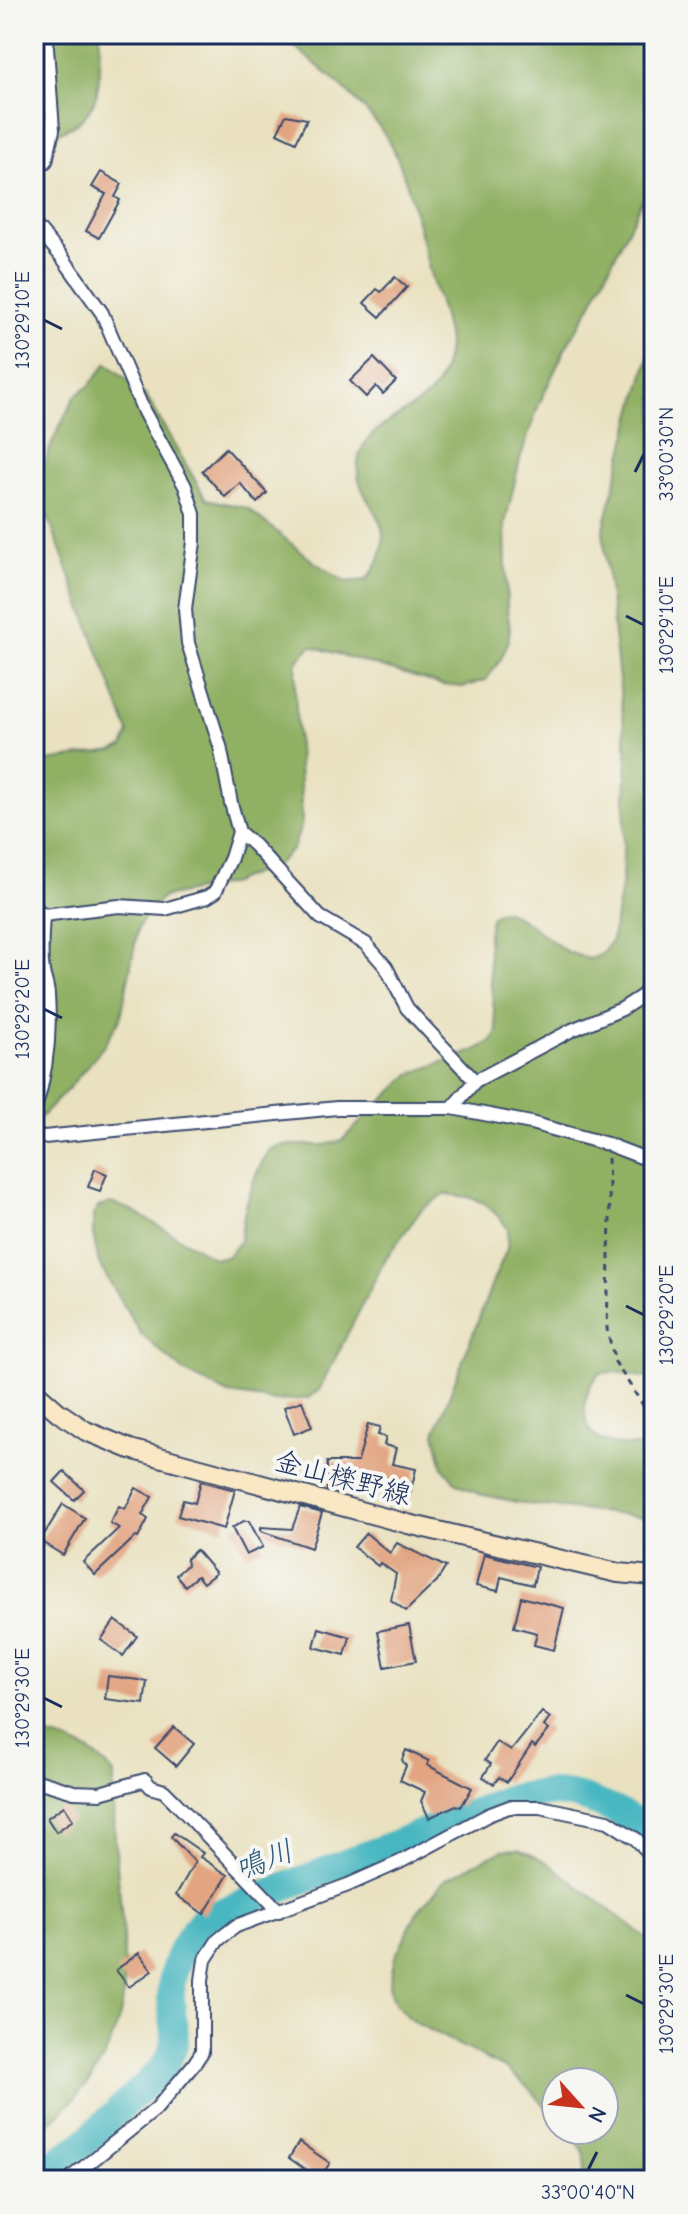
<svg xmlns="http://www.w3.org/2000/svg" width="688" height="2214" viewBox="0 0 688 2214" font-family="'Comic Neue','Klee One',sans-serif">
<style>
.forest{fill:#90b064;stroke:#567061;stroke-width:2}
.lines{fill:none;stroke-linecap:round;stroke-linejoin:round}
.river{stroke:#49b7c1;stroke-width:28}
.building{fill:#e2a481}
.street-casing{stroke:#3a4a6d;stroke-width:16}
.secondary-casing{stroke:#3a4a6d;stroke-width:22}
.path{stroke:#3a4a6d;stroke-width:3;stroke-dasharray:6 6;stroke-linecap:butt}
.street{stroke:#fff;stroke-width:12}
.secondary{stroke:#fae7c3;stroke-width:18}
.ticks{fill:none;stroke:#1b2f5e;stroke-width:3}
.labels{text-anchor:middle;stroke-width:8;stroke-linejoin:round;paint-order:stroke}
.street-label{font-size:28px;fill:#1b2f5e;stroke:#f6f6f2}
.water-label{font-size:30px;font-style:italic;fill:#29587c;stroke:#f6f6f2}
.neatline{fill:none;stroke:#1b2f5e;stroke-width:3}
.ticks-label{font-size:20px;text-anchor:middle;fill:#1b2f5e}
</style>
<rect width="100%" height="100%" fill="#f6f6f2"/>
<filter id="ink" filterUnits="userSpaceOnUse"><feTurbulence type="fractalNoise" baseFrequency=".0125" numOctaves="2"/><feDisplacementMap in="SourceGraphic" scale="16" xChannelSelector="R" yChannelSelector="G"/><feConvolveMatrix kernelMatrix="1 2 1 2 8 2 1 2 1" color-interpolation-filters="sRGB"/></filter>
<filter id="wash" filterUnits="userSpaceOnUse"><feTurbulence type="fractalNoise" baseFrequency=".006" numOctaves="4" result="noise"/><feDisplacementMap in="SourceGraphic" scale="32" xChannelSelector="R" yChannelSelector="G"/><feGaussianBlur stdDeviation="1.8" result="paint"/><feColorMatrix in="noise" values="0 0 0 0 0 0 0 0 0 0 0 0 0 0 0 0 0 1.4 0 .05"/><feComposite in="paint" operator="in"/></filter>
<g filter="url(#wash)">
<rect width="100%" height="100%" fill="#e9e1bf"/>
<g class="forest">
<path d="M34,34H100C98,61 105,97 83,118C71,129 53,135 39,142H34Z"/>
<path d="M280,34H654V176L590,307L565,349L539,404L520,459L505,524L507,609L510,628L508,643L501,659L486,680L463,687L442,685L311,646L297,661L295,689L302,823L293,849L277,864L232,883L163,897L149,910L138,928L121,1017L103,1047L68,1089L34,1124V763L113,751L123,747L129,733L42,501L40,476L54,438L75,396L89,386L107,363L146,396L206,499L247,508L314,562L346,582L366,580C378,568 388,542 381,525C372,502 352,485 359,457C368,419 426,412 440,379C444,368 448,355 448,343C446,320 436,295 430,273C419,232 408,169 385,135C358,95 315,65 280,34Z"/>
<path d="M654,339V1379L615,1372L600,1373C590,1383 585,1394 585,1408C585,1451 622,1444 654,1448V1518L526,1504L479,1494L455,1482L443,1467L435,1433L494,1279L507,1249L508,1229L499,1217L484,1203L468,1197L445,1194L422,1209L386,1258L319,1390L308,1398L277,1401L229,1394L183,1371L141,1334L99,1264L93,1233V1215L98,1207L111,1203L129,1209L214,1258L227,1257L240,1241L245,1209L256,1174L269,1150L281,1145H325L342,1140L410,1074L474,1051L492,1041L497,1032L490,978L488,935L491,917L498,912L507,911L522,919L567,952L589,959L601,955L612,940L622,880L627,754L603,532L633,412Z"/>
<path d="M34,1733C67,1739 93,1747 114,1774C112,1824 118,1873 122,1922C124,1953 127,1985 120,2015C112,2044 97,2074 77,2096C65,2109 51,2125 34,2130Z"/>
<path d="M519,1849L547,1862L654,1944V2180H583C588,2152 584,2150 566,2130H604V2082H556V2119L532,2091L506,2069L412,2021L395,2003L389,1986L395,1957L417,1912L446,1879L502,1850Z"/>
</g>
<g class="lines">
<path class="river" d="M34,2176L82,2145L161,2070C183,2041 173,2031 171,1999C170,1968 183,1942 203,1919L508,1799C523,1796 537,1793 552,1793C581,1793 634,1815 654,1837"/>
</g>
<g id="blocks">
<g class="building">
<polygon points="286,115 307,119 296,142 277,133"/>
<polygon points="101,172 122,184 115,197 120,200 99,238 86,231 106,194 92,187"/>
<polygon points="395,277 407,287 380,317 364,303 377,289 381,292"/>
<polygon points="374,358 396,381 383,394 376,386 366,397 350,381"/>
<polygon points="226,448 267,493 257,503 240,483 225,497 202,471"/>
<polygon points="95,1169 107,1174 100,1191 88,1187"/>
<polygon points="302,1401 312,1427 294,1434 284,1407"/>
<polygon points="368,1424 380,1427 378,1435 386,1437 384,1445 396,1448 392,1464 416,1469 409,1498 386,1492 387,1487 347,1476 347,1492 327,1490 327,1462 358,1462"/>
<polygon points="64,1471 84,1490 74,1500 54,1482"/>
<polygon points="201,1481 235,1490 224,1529 178,1516 183,1500 195,1503"/>
<polygon points="136,1488 152,1497 142,1515 148,1519 138,1538 135,1537 95,1575 83,1562 119,1528 110,1523 119,1506 125,1509"/>
<polygon points="63,1504 85,1518 63,1555 40,1541"/>
<polygon points="300,1507 322,1513 311,1548 261,1531 261,1527 292,1529"/>
<polygon points="244,1521 249,1521 263,1547 246,1555 232,1528"/>
<polygon points="366,1533 390,1553 397,1543 446,1567 437,1581 406,1611 391,1600 396,1574 380,1563 378,1566 354,1547"/>
<polygon points="196,1550 216,1573 203,1583 197,1576 185,1586 176,1575 187,1565 186,1559"/>
<polygon points="484,1554 537,1567 533,1585 501,1577 498,1591 476,1586"/>
<polygon points="521,1597 564,1608 554,1650 534,1645 537,1633 514,1627"/>
<polygon points="115,1620 137,1636 123,1656 101,1640"/>
<polygon points="409,1625 416,1661 385,1667 378,1631"/>
<polygon points="319,1628 350,1637 345,1655 314,1647"/>
<polygon points="108,1676 147,1681 144,1704 105,1699"/>
<polygon points="542,1712 550,1718 544,1726 549,1730 535,1747 532,1744 507,1782 499,1777 494,1784 483,1777 491,1764 485,1760 497,1742 511,1751"/>
<polygon points="174,1727 194,1744 176,1766 155,1748"/>
<polygon points="406,1750 429,1761 427,1765 472,1788 461,1807 456,1805 429,1818 421,1801 425,1792 400,1780 406,1766 402,1760"/>
<polygon points="64,1806 73,1820 56,1832 47,1818"/>
<polygon points="174,1833 203,1853 200,1857 228,1875 204,1914 176,1895 195,1862 171,1837"/>
<polygon points="139,1953 152,1971 129,1987 116,1970"/>
<polygon points="299,2142 330,2163 319,2179 289,2158"/>
</g>
</g>
</g>
<g filter="url(#ink)">
<use href="#blocks" fill-opacity="0" stroke="#3a4a6d" stroke-width="2"/>
<g class="lines">
<g class="street-casing">
<g id="street">
<polyline points="34,172 46,161 53,130 46,34"/>
<polyline points="34,224 62,257 102,313 144,412 185,486 194,514 194,542 185,609 188,643 220,746 231,803 239,832 254,845 320,917 366,944 386,967 407,1008 475,1081"/>
<path d="M34,906L43,915C42,934 40,953 43,971C44,979 48,987 48,996C51,1036 46,1075 34,1113"/>
<polyline points="43,915 119,906 165,909 207,897 215,892 231,858 239,832"/>
<polyline points="452,1108 475,1081 572,1030 622,1009 642,996 654,983"/>
<polyline points="34,1138 337,1108 452,1108 531,1123 607,1144 654,1162"/>
<polyline points="34,1780 74,1792 100,1793 145,1780 151,1787 164,1791 175,1802 279,1911"/>
<polyline points="68,2180 156,2109 194,2064 202,2052 202,1980 205,1960 218,1940 236,1926 348,1885 400,1862 488,1815 509,1807 540,1807 608,1821 636,1839 654,1858"/>
</g>
</g>
<g class="secondary-casing">
<polyline id="secondary" points="34,1391 58,1412 86,1431 130,1449 408,1524 618,1573 654,1576"/>
</g>
<polyline class="path" points="608,1158 610,1219 607,1329 615,1362 654,1422"/>
<use href="#street" class="street"/>
<use href="#secondary" class="secondary"/>
</g>
</g>
<path class="ticks" d="M44,320L62,329M635,472L644,454M626,616L644,625M44,1009L62,1018M626,1306L644,1315M44,1698L62,1707M626,1995L644,2004M588,2170L597,2152"/>
<g class="labels">
<g class="street-label">
<text transform="translate(343 1477) rotate(15)" y="10">金山檪野線</text>
</g>
<g class="water-label">
<text transform="translate(264 1860) rotate(-21)" y="10">鳴川</text>
</g>
</g>
<rect width="688" height="2214" fill="none" stroke="#f6f6f2" stroke-width="88"/>
<g transform="translate(580 2106) rotate(117)"><circle r="38" fill="#f6f6f2" stroke="#9ea6b7" stroke-width="2"/>
<path d="M0-6L14 30L0 20L-14 30Z" fill="#c8321e"/>
<text y="-12" font-size="22" font-weight="bold" text-anchor="middle" fill="#1b2f5e">N</text>
</g>
<rect x="44" y="44" width="600" height="2126" class="neatline"/>
<g class="ticks-label">
<text transform="translate(22 320) rotate(-90)" y="7">130°29'10"E</text>
<text transform="translate(666 454) rotate(-90)" y="7">33°00'30"N</text>
<text transform="translate(666 625) rotate(-90)" y="7">130°29'10"E</text>
<text transform="translate(22 1009) rotate(-90)" y="7">130°29'20"E</text>
<text transform="translate(666 1315) rotate(-90)" y="7">130°29'20"E</text>
<text transform="translate(22 1698) rotate(-90)" y="7">130°29'30"E</text>
<text transform="translate(666 2004) rotate(-90)" y="7">130°29'30"E</text>
<text x="588" y="2199">33°00'40"N</text>
</g>
</svg>
